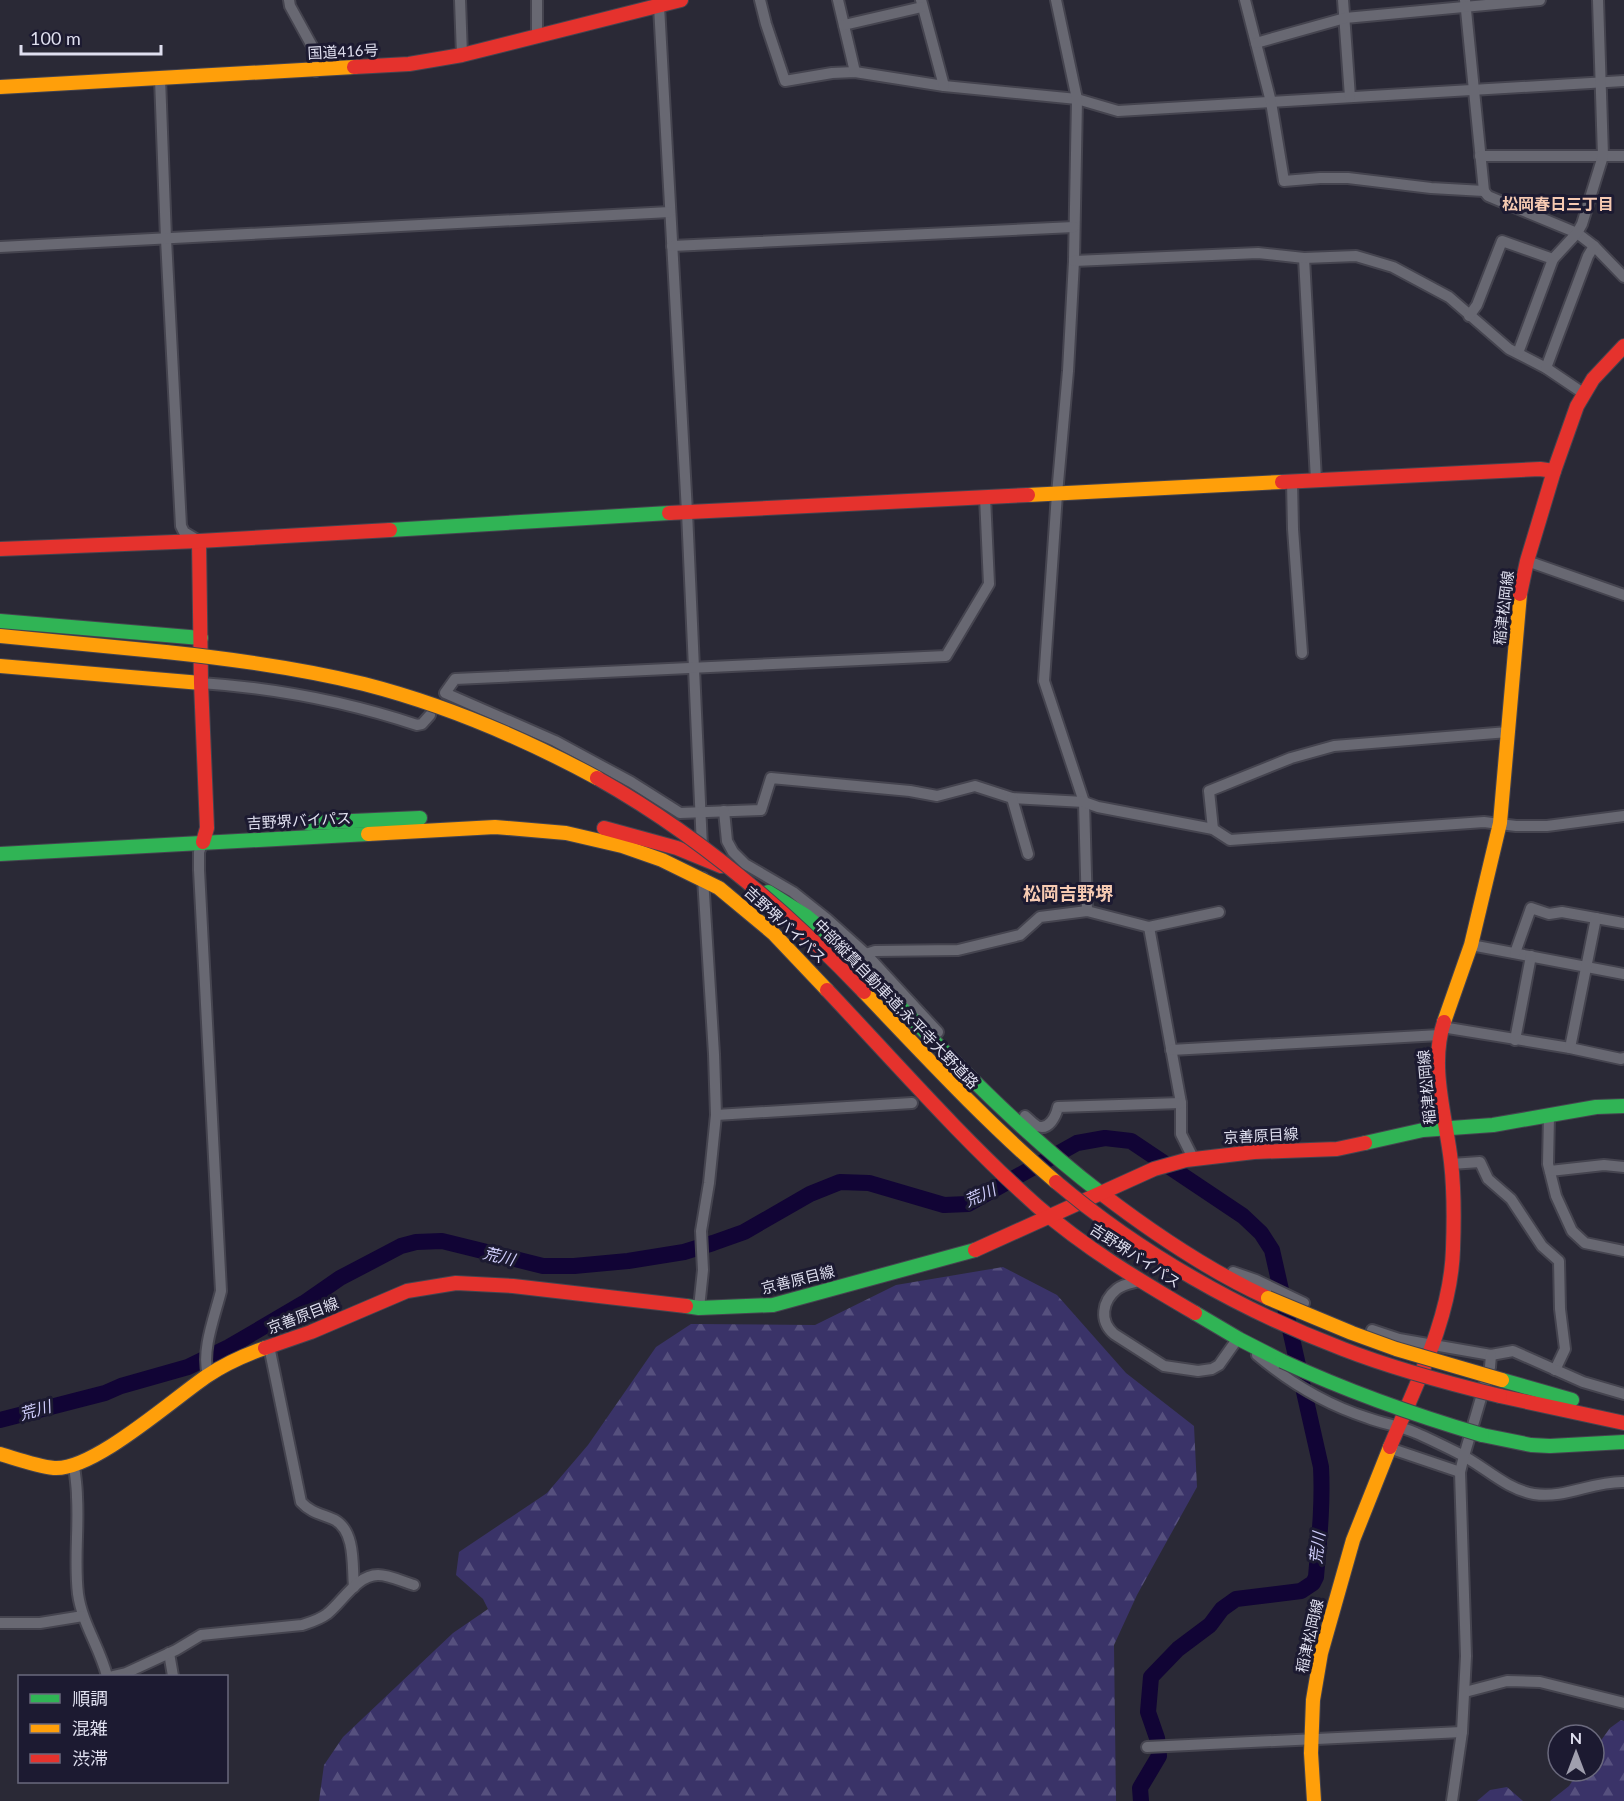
<svg xmlns="http://www.w3.org/2000/svg" width="1624" height="1801" viewBox="0 0 1624 1801" font-family="Lato,'Noto Sans JP',sans-serif">
<style>
.forest{fill:url(#forest-firs)}
.lines{fill:none;stroke-linecap:round;stroke-linejoin:round}
.river{stroke:#110435;stroke-width:16}
.street-casing{stroke:#45444f;stroke-width:14}
.fast-casing{stroke:#45444f;stroke-width:16}
.slow-casing{stroke:#45444f;stroke-width:16}
.jam-casing{stroke:#45444f;stroke-width:16}
.street{stroke:#686872;stroke-width:10}
.fast{stroke:#30b455;stroke-width:14}
.slow{stroke:#ff9f0a;stroke-width:14}
.jam{stroke:#e5322d;stroke-width:14}
.fast-bridge-casing{stroke:#45444f;stroke-width:16;stroke-linecap:butt}
.slow-bridge-casing{stroke:#45444f;stroke-width:16;stroke-linecap:butt}
.jam-bridge-casing{stroke:#45444f;stroke-width:16;stroke-linecap:butt}
.fast-bridge{stroke:#30b455;stroke-width:14}
.slow-bridge{stroke:#ff9f0a;stroke-width:14}
.jam-bridge{stroke:#e5322d;stroke-width:14}
.labels{text-anchor:middle;stroke-width:6;stroke-linejoin:round;paint-order:stroke}
.street-label{font-size:15px;fill:#dfdfef;stroke:#1c1a31}
.neighbourhood-label{font-size:16px;font-weight:bold;fill:#f6cab2;stroke:#1c1a31}
.water-label{font-size:16px;font-style:italic;fill:#ceccfa;stroke:#1c1a31}
.quarter-label{font-size:18px;font-weight:bold;fill:#f6cab2;stroke:#1c1a31}
</style>
<defs>
<pattern id="forest-firs" width="22" height="20" patternUnits="userSpaceOnUse" patternTransform="scale(1.5)"><rect width="22" height="20" fill="#3a3368"/><path d="M5 1l3.5 6h-7zM16 11l3.5 6h-7z" fill="#56507e"/></pattern>
</defs>
<rect width="100%" height="100%" fill="#2a2936"/>
<g class="forest">
<polygon points="1003,1267 1057,1295 1126,1373 1194,1426 1197,1487 1137,1595 1114,1645 1116,1801 319,1801 324,1765 343,1737 453,1633 488,1609 483,1599 456,1575 459,1552 547,1493 588,1445 656,1347 691,1324 815,1325 896,1285"/>
<polygon points="1621,1720 1624,1721 1624,1801 1550,1801 1569,1786 1579,1771 1594,1771 1594,1750 1610,1728"/>
<polygon points="1507,1787 1523,1801 1477,1801 1490,1790"/>
</g>
<g class="lines">
<path class="river" d="M0,1420L105,1393L121,1386L188,1367L229,1347L304,1303L340,1278L401,1246L416,1242L442,1241L543,1266H574L628,1261L684,1252L713,1243L744,1232L810,1194L840,1182L869,1183L944,1205L968,1204L1077,1143L1105,1138L1131,1141L1243,1216L1261,1233L1272,1250L1321,1467C1323,1504 1319,1541 1316,1577L1313,1583L1301,1591L1236,1599L1222,1609L1210,1625L1178,1649L1151,1677L1148,1712L1157,1738L1159,1756L1140,1788L1141,1801"/>
<g class="street-casing">
<g id="street">
<polyline points="289,0 290,6 312,46 316,71"/>
<polyline points="460,0 462,55"/>
<polyline points="760,0 766,24 785,81 832,73 855,72 944,86 1077,99 1118,111 1624,81"/>
<polyline points="838,0 855,72"/>
<polyline points="921,0 944,86"/>
<polyline points="1056,0 1077,99 1074,261 1068,371 1057,494 1044,681 1084,802 1087,911"/>
<polyline points="1245,0 1271,102 1284,181 1320,178 1348,178 1431,188 1484,191"/>
<polyline points="1343,0 1350,97"/>
<polyline points="1465,0 1484,191 1488,196 1577,233 1594,246 1624,277"/>
<polyline points="659,6 687,512 702,847"/>
<polyline points="844,25 922,7"/>
<polyline points="537,36 537,0"/>
<polyline points="1256,43 1345,18 1540,0"/>
<polyline points="160,78 166,239 181,526 184,532 199,541"/>
<polyline points="1480,156 1624,156"/>
<polyline points="672,246 1074,227"/>
<polyline points="0,247 670,212"/>
<polyline points="1304,258 1316,480"/>
<polyline points="1074,261 1258,253 1304,258 1356,256 1393,267 1449,297 1509,349 1546,368 1583,393"/>
<polyline points="1469,316 1477,305 1502,241 1553,259"/>
<polyline points="1518,353 1553,259 1577,233 1582,224 1603,156 1598,0"/>
<polyline points="1546,368 1588,256 1594,246"/>
<polyline points="1292,481 1293,529 1302,653"/>
<polyline points="985,497 989,584 946,656 455,679 445,693 555,741 631,782 680,813 761,810 771,778 910,791 937,796 975,786 1012,798 1084,802 1098,807 1213,829 1230,840 1484,822 1516,826 1547,826 1624,816"/>
<polyline points="1527,561 1624,595"/>
<path d="M201,683C274,688 348,702 417,725L422,724L430,715"/>
<polyline points="1012,798 1028,854"/>
<polyline points="724,811 727,841 733,852 745,864 793,892 827,919 866,954 938,1032"/>
<polyline points="1213,829 1209,791 1291,758 1334,746 1508,732"/>
<path d="M203,842L199,852V870L221,1291C215,1316 201,1350 208,1375"/>
<polyline points="1149,927 1181,1103 1181,1134 1193,1158"/>
<polyline points="1471,945 1624,974"/>
<polyline points="1515,953 1531,908 1549,914 1562,912 1624,923"/>
<polyline points="866,954 875,951 958,950 1020,935 1040,917 1087,911 1149,927 1219,912"/>
<polyline points="1442,1027 1570,1048 1621,1059 1624,1058"/>
<polyline points="1515,1040 1531,956"/>
<polyline points="1570,1048 1596,918"/>
<polyline points="1171,1050 1440,1035"/>
<polyline points="716,1115 912,1103"/>
<polyline points="1549,1115 1548,1164 1556,1196 1572,1231 1585,1243 1624,1251"/>
<path d="M1025,1116C1028,1118 1033,1124 1037,1126C1049,1131 1056,1116 1058,1107L1181,1103"/>
<polyline points="1451,1164 1480,1162 1488,1179 1511,1199 1542,1246 1559,1261 1560,1309 1565,1349 1555,1370"/>
<polyline points="1550,1171 1604,1165 1624,1167"/>
<polyline points="1233,1272 1256,1280 1304,1303"/>
<path d="M1139,1281C1132,1283 1123,1284 1117,1289C1102,1301 1099,1321 1114,1334L1164,1366L1198,1371L1212,1369L1219,1365L1236,1341"/>
<polyline points="699,1308 703,1270 701,1231 709,1183 716,1115 714,1054 703,878"/>
<polyline points="1372,1330 1399,1339 1491,1355 1513,1351 1583,1382 1624,1394"/>
<path d="M269,1346L301,1502C311,1513 322,1514 335,1520C356,1532 352,1567 354,1587"/>
<path d="M1257,1355C1290,1383 1327,1405 1368,1418C1384,1424 1401,1426 1416,1433C1430,1439 1444,1446 1458,1453C1483,1465 1505,1489 1534,1494C1565,1499 1593,1481 1624,1482"/>
<polyline points="1389,1448 1460,1472"/>
<path d="M74,1465C75,1475 77,1486 77,1497C79,1529 74,1561 78,1594C82,1623 100,1648 107,1676"/>
<polyline points="0,1623 40,1623 83,1616"/>
<polyline points="169,1653 173,1676"/>
<path d="M113,1676L126,1673L176,1650L201,1635L302,1625C311,1622 319,1620 327,1614C343,1601 357,1575 378,1575C390,1575 403,1582 414,1585"/>
<polyline points="1465,1692 1507,1681 1540,1682 1624,1703"/>
<polyline points="1147,1747 1462,1732"/>
<polyline points="1452,1801 1462,1732 1466,1656 1460,1472 1464,1456 1490,1367 1491,1355"/>
</g>
</g>
<g class="fast-casing">
<g id="fast">
<polyline points="390,530 669,513"/>
<polyline points="0,621 201,638"/>
<polyline points="308,823 420,818"/>
<polyline points="0,854 368,834"/>
<path d="M768,892L806,916L830,936C919,1023 1002,1118 1102,1194"/>
<polyline points="1365,1143 1423,1130 1493,1125 1596,1107 1624,1106"/>
<polyline points="686,1306 699,1308 773,1305 975,1250"/>
<polyline points="1195,1313 1239,1339 1282,1361"/>
<polyline points="1502,1380 1572,1400"/>
<polyline points="1482,1435 1531,1445 1550,1446 1624,1442"/>
</g>
</g>
<g class="slow-casing">
<g id="slow">
<polyline points="0,87 354,67"/>
<polyline points="1028,495 1282,482"/>
<polyline points="0,636 166,652"/>
<polyline points="0,666 201,683"/>
<polyline points="368,834 495,827 566,833 622,846 662,860 719,888 773,933 827,990"/>
<polyline points="1444,1022 1471,945 1500,823 1520,594"/>
<path d="M0,1454C17,1459 36,1466 54,1468C93,1471 173,1399 207,1376C225,1364 245,1355 265,1348"/>
<polyline points="1314,1801 1311,1753 1313,1700 1321,1653 1353,1540 1390,1447"/>
</g>
</g>
<g class="jam-casing">
<g id="jam">
<polyline points="354,67 409,64 462,55 681,0"/>
<polyline points="1282,482 1540,469 1554,471"/>
<polyline points="669,513 1028,495"/>
<polyline points="199,541 201,683 207,828 203,842"/>
<polyline points="0,549 199,541 390,530"/>
<polyline points="1520,594 1527,561 1554,471 1577,406 1593,379 1624,346"/>
<polyline points="604,828 677,848 721,866"/>
<path d="M827,990C895,1062 962,1139 1037,1206C1085,1248 1140,1281 1195,1313"/>
<path d="M1102,1194C1153,1233 1209,1271 1268,1298"/>
<polyline points="975,1250 1154,1169 1186,1160 1254,1152 1337,1149 1365,1143"/>
<polyline points="265,1348 311,1332 407,1291 456,1283 513,1286 686,1306"/>
<polyline points="1500,1396 1624,1423"/>
<path d="M1390,1447C1416,1384 1451,1318 1453,1249C1454,1222 1454,1188 1451,1162C1446,1117 1429,1066 1444,1022"/>
</g>
</g>
<use href="#street" class="street"/>
<use href="#fast" class="fast"/>
<use href="#slow" class="slow"/>
<use href="#jam" class="jam"/>
<g class="fast-bridge-casing">
<path id="fast-bridge" d="M1282,1361C1347,1391 1414,1415 1482,1435"/>
</g>
<g class="slow-bridge-casing">
<g id="slow-bridge">
<path d="M166,652C233,659 299,668 364,684C446,705 523,738 597,778"/>
<path d="M864,992C926,1057 987,1123 1056,1182"/>
<polyline points="1268,1298 1352,1333 1396,1349 1502,1380"/>
</g>
</g>
<g class="jam-bridge-casing">
<g id="jam-bridge">
<path d="M597,778C697,834 785,909 864,992"/>
<path d="M1056,1182C1140,1253 1240,1310 1343,1349C1394,1369 1447,1383 1500,1396"/>
</g>
</g>
<use href="#fast-bridge" class="fast-bridge"/>
<use href="#slow-bridge" class="slow-bridge"/>
<use href="#jam-bridge" class="jam-bridge"/>
</g>
<g class="labels">
<g class="street-label">
<text transform="translate(343 52) rotate(-3)" y="5">国道416号</text>
<text transform="translate(1504 608) rotate(-83)" y="5">稲津松岡線</text>
<text transform="translate(299 821) rotate(-3)" y="5">吉野堺バイパス</text>
<text transform="translate(785 925) rotate(43)" y="5">吉野堺バイパス</text>
<text transform="translate(896 1004) rotate(46)" y="5">中部縦貫自動車道;永平寺大野道路</text>
<text transform="translate(1427 1087) rotate(-95)" y="5">稲津松岡線</text>
<text transform="translate(1261 1136) rotate(-3)" y="5">京善原目線</text>
<text transform="translate(1135 1256) rotate(33)" y="5">吉野堺バイパス</text>
<text transform="translate(798 1280) rotate(-14)" y="5">京善原目線</text>
<text transform="translate(303 1316) rotate(-21)" y="5">京善原目線</text>
<text transform="translate(1310 1636) rotate(-77)" y="5">稲津松岡線</text>
</g>
<g class="neighbourhood-label">
<text x="1558" y="210">松岡春日三丁目</text>
</g>
<g class="water-label">
<text transform="translate(980 1195) rotate(-24)" y="6">荒川</text>
<text transform="translate(499 1256) rotate(14)" y="6">荒川</text>
<text transform="translate(35 1410) rotate(-16)" y="6">荒川</text>
<text transform="translate(1317 1548) rotate(-84)" y="6">荒川</text>
</g>
<g class="quarter-label">
<text x="1068" y="900">松岡吉野堺</text>
</g>
</g>
<rect x="18" y="1675" width="210" height="108" fill="#1c1a31" stroke="#6a697d" stroke-width="1.5"/>
<rect x="30" y="1694" width="30" height="9" fill="#30b455" stroke="#6a697d" stroke-width="1.5"/>
<text x="72" y="1705" font-size="18" fill="#dfdfef">順調</text>
<rect x="30" y="1724" width="30" height="9" fill="#ff9f0a" stroke="#6a697d" stroke-width="1.5"/>
<text x="72" y="1735" font-size="18" fill="#dfdfef">混雑</text>
<rect x="30" y="1754" width="30" height="9" fill="#e5322d" stroke="#6a697d" stroke-width="1.5"/>
<text x="72" y="1765" font-size="18" fill="#dfdfef">渋滞</text>
<g transform="translate(1576 1753)"><circle r="28" fill="#1c1a31" stroke="#6a697d" stroke-width="1.5"/>
<path d="M0-4.5L10 22L0 15L-10 22Z" fill="#a09fae"/>
<text y="-9" font-size="16" font-weight="bold" text-anchor="middle" fill="#dfdfef">N</text>
</g>
<path d="M21 45v9h140v-9" fill="none" stroke="#dfdfef" stroke-width="3"/>
<text x="30" y="45" font-size="18" fill="#dfdfef" stroke="#1c1a31" stroke-width="4.5" paint-order="stroke">100 m</text>
</svg>
